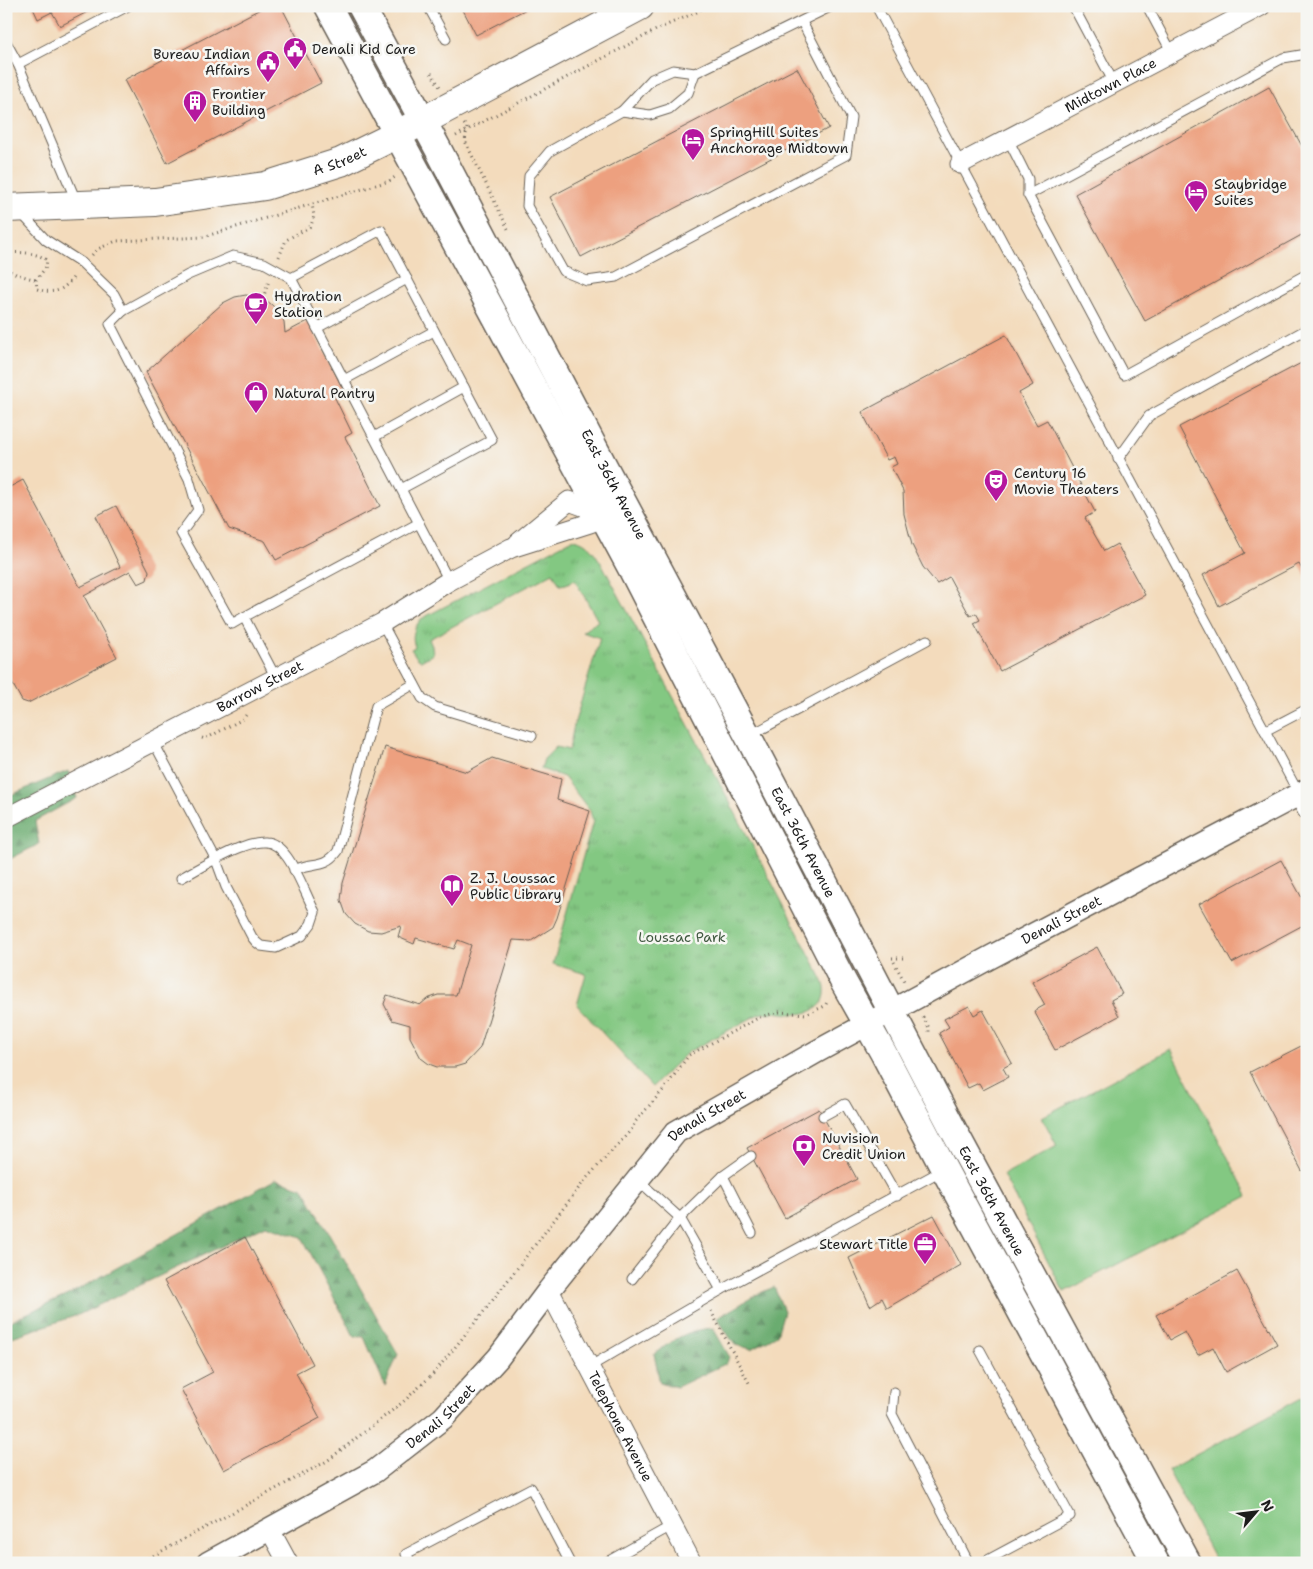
<svg xmlns="http://www.w3.org/2000/svg" width="1313" height="1569" viewBox="0 0 1313 1569" font-family="'Shantell Sans',sans-serif">
<style>
.green{fill:#83c882;stroke:#50724f}
.forest{fill:url(#forest-firs);stroke:#436446}
.park{fill:url(#park-tufts);stroke:#50724f}
.building{fill:#eda07f}
.lines{fill:none;stroke-linecap:round;stroke-linejoin:round}
.service-casing{stroke:#675f54;stroke-width:11}
.minor-casing{stroke:#675f54;stroke-width:21}
.tertiary-casing{stroke:#675f54;stroke-width:25}
.secondary-casing{stroke:#675f54;stroke-width:29}
.primary-casing{stroke:#675f54;stroke-width:30}
.path{stroke:#675f54;stroke-width:3;stroke-dasharray:1 4;stroke-linecap:butt}
.service{stroke:#fff;stroke-width:9}
.minor{stroke:#fff;stroke-width:19}
.tertiary{stroke:#fff;stroke-width:22}
.secondary{stroke:#fff;stroke-width:26}
.primary{stroke:#fff;stroke-width:28}
.labels{text-anchor:middle;stroke-width:5;stroke-linejoin:round;paint-order:stroke}
.poi-label{font-size:14px;fill:#1c1c1c;stroke:#f6f6f2;text-anchor:start}
.street-label{font-size:14px;fill:#1c1c1c;stroke:#f6f6f2}
.park-label{font-size:14px;fill:#405840;stroke:#f6f6f2}
</style>
<defs>
<pattern id="forest-firs" width="22" height="20" patternUnits="userSpaceOnUse" patternTransform="scale(1.25)"><rect width="22" height="20" fill="#6aac70"/><path d="M5 1l3.5 6h-7zM16 11l3.5 6h-7z" fill="#568b5b"/></pattern>
<pattern id="park-tufts" width="24" height="20" patternUnits="userSpaceOnUse" patternTransform="scale(1.25)"><rect width="24" height="20" fill="#83c882"/><path d="M3 7l-1-3M5 7V3M7 7l1-3M15 17l-1-3M17 17v-4M19 17l1-3" fill="none" stroke="#71ab70"/></pattern>
</defs>
<rect width="100%" height="100%" fill="#f6f6f2"/>
<filter id="ink" filterUnits="userSpaceOnUse"><feTurbulence type="fractalNoise" baseFrequency=".02" numOctaves="2"/><feDisplacementMap in="SourceGraphic" scale="10" xChannelSelector="R" yChannelSelector="G"/><feConvolveMatrix kernelMatrix="1 2 1 2 8 2 1 2 1" color-interpolation-filters="sRGB"/></filter>
<filter id="wash" filterUnits="userSpaceOnUse"><feTurbulence type="fractalNoise" baseFrequency=".0096" numOctaves="4" result="noise"/><feDisplacementMap in="SourceGraphic" scale="20" xChannelSelector="R" yChannelSelector="G"/><feGaussianBlur stdDeviation="1.12" result="paint"/><feColorMatrix in="noise" values="0 0 0 0 0 0 0 0 0 0 0 0 0 0 0 0 0 1.4 0 .05"/><feComposite in="paint" operator="in"/></filter>
<g filter="url(#wash)">
<rect width="100%" height="100%" fill="#f3dbbc"/>
<g class="green">
<polygon points="1171,1049 1248,1196 1064,1292 1003,1175 1057,1146 1042,1117"/>
<polygon points="1307,1395 1307,1563 1217,1563 1168,1470"/>
</g>
<g class="forest">
<polygon points="68,771 77,798 35,821 39,844 6,861 6,797"/>
<polygon points="276,1179 303,1188 398,1354 385,1386 364,1337 354,1336 302,1237 266,1225 78,1315 6,1339 6,1323 70,1294"/>
<polygon points="774,1287 784,1311 777,1335 752,1349 735,1345 717,1318 756,1295"/>
<path d="M713,1328L729,1356L727,1363L677,1387L660,1383L654,1354C675,1339 686,1330 713,1328Z"/>
</g>
<path class="park" d="M573,539C589,541 595,554 603,566L727,797L818,971C820,976 825,983 825,989C827,1009 807,1015 791,1014C778,1013 773,1011 759,1014L688,1052L652,1087L577,1005L586,974L553,964L593,821L590,811L564,777L541,769L544,759L556,747L569,750L574,725L600,638L582,632L598,621L575,580L566,584L560,585L553,573L429,639L432,646L433,654L421,661L417,658L411,649L415,647C411,636 414,628 421,619Z"/>
<g id="blocks">
<g class="building">
<polygon points="32,6 99,6 60,26 52,12 38,19"/>
<polygon points="266,6 281,6 321,83 167,163 124,80"/>
<polygon points="461,6 532,6 476,35"/>
<polygon points="797,68 829,128 581,257 550,197"/>
<polygon points="1269,87 1307,155 1307,232 1145,321 1075,194"/>
<polygon points="246,295 266,300 272,305 280,313 284,322 285,333 308,321 344,391 334,396 352,433 345,437 380,506 276,560 265,541 229,529 146,372 223,303 235,297"/>
<polygon points="1006,335 1033,385 1019,393 1037,425 1047,420 1095,512 1085,518 1104,551 1117,544 1145,595 1000,671 974,623 980,620 976,613 970,616 949,577 937,584 923,567 912,545 904,514 903,491 891,467 897,464 894,457 887,460 862,412"/>
<polygon points="1307,360 1307,578 1299,564 1219,606 1203,575 1245,553 1179,427"/>
<polygon points="23,480 80,587 120,567 96,516 116,506 149,571 147,580 138,584 130,571 84,596 117,657 28,703 22,701 6,672 6,489"/>
<polygon points="385,747 467,772 492,758 561,779 557,800 590,811 557,918 553,927 531,941 513,940 480,1048 465,1064 455,1067 437,1067 429,1064 421,1058 410,1037 410,1025 392,1020 384,1004 387,995 420,1005 427,999 438,995 456,995 471,945 458,940 454,949 416,938 414,944 398,937 401,926 381,932 368,931 355,924 346,914 341,900 343,883"/>
<polygon points="1281,860 1307,907 1307,923 1232,963 1199,904"/>
<polygon points="1097,947 1122,994 1111,1000 1119,1016 1055,1050 1034,1011 1045,1005 1032,982"/>
<polygon points="969,1006 974,1015 983,1010 1012,1063 1003,1068 1008,1077 983,1090 979,1083 968,1088 939,1033 949,1027 944,1019"/>
<polygon points="1307,1043 1307,1169 1302,1171 1250,1072"/>
<polygon points="819,1109 857,1179 785,1218 747,1148"/>
<polygon points="934,1215 961,1265 887,1308 882,1298 870,1306 849,1258"/>
<polygon points="245,1237 313,1364 296,1373 320,1418 224,1470 181,1389 213,1372 164,1281"/>
<polygon points="1237,1271 1277,1344 1226,1372 1213,1347 1198,1355 1185,1332 1170,1340 1156,1315"/>
</g>
</g>
</g>
<g filter="url(#ink)">
<use href="#blocks" fill-opacity="0" stroke="#675f54" stroke-width="1"/>
<g class="lines">
<g class="service-casing">
<g id="service">
<polyline points="428,6 446,39"/>
<polyline points="600,6 608,20"/>
<polyline points="876,6 1299,794"/>
<polyline points="1073,6 1114,83"/>
<polyline points="1147,6 1172,53"/>
<polyline points="802,22 851,117 846,155 616,277 587,281 563,271 527,206 529,176 550,151 622,111 652,79 673,70 695,73 832,6"/>
<polyline points="6,42 18,64"/>
<polyline points="622,111 650,115 669,109 688,93 695,73"/>
<polyline points="1008,139 1028,179 1028,195 1124,375 1307,274"/>
<polyline points="1028,195 1283,58 1307,54"/>
<polyline points="77,203 18,64 128,6"/>
<polyline points="21,213 46,240 82,263 114,294 123,311 110,324 189,479 198,510 181,533 232,624 244,617 276,678"/>
<polyline points="123,311 188,275 233,256 264,263 291,278"/>
<polyline points="317,328 407,279"/>
<polyline points="344,380 434,331"/>
<polyline points="374,437 464,387"/>
<polyline points="1118,459 1149,416 1307,329"/>
<polyline points="401,489 492,440 381,230 291,278 449,581"/>
<polyline points="244,617 419,523"/>
<polyline points="382,623 422,698 435,707 532,736"/>
<polyline points="1265,731 1307,709"/>
<polyline points="749,736 927,640"/>
<path d="M153,741L216,860L226,887L252,937L256,942L261,946L276,948L302,936L311,924L315,912C306,895 298,872 287,857C282,850 274,842 265,842C244,840 200,868 181,878"/>
<path d="M294,870C312,861 325,869 338,851L376,706L414,684"/>
<polyline points="823,1116 845,1104 897,1196"/>
<polyline points="723,1176 752,1233"/>
<polyline points="632,1279 680,1218 723,1176 751,1156"/>
<polyline points="721,1290 941,1171"/>
<polyline points="980,1350 1070,1516 982,1563"/>
<polyline points="589,1367 721,1290 680,1218 638,1180"/>
<polyline points="894,1392 892,1414 969,1563"/>
<polyline points="411,1563 406,1554 531,1488 570,1563"/>
<polyline points="605,1563 673,1525"/>
</g>
</g>
<g class="minor-casing">
<g id="minor">
<path id="s1" d="M960,164L1261,6"/>
<polyline points="518,543 569,501 591,509 601,504"/>
<polyline points="1299,795 1307,810"/>
<path id="s2" d="M6,818L382,623L449,581L511,548L590,523L591,509"/>
<path id="s3" d="M549,1290L692,1563"/>
<polyline points="270,1530 288,1563"/>
</g>
</g>
<g class="tertiary-casing">
<g id="tertiary">
<path id="s4" d="M208,1563L375,1471L443,1418L498,1358L549,1290L676,1132L816,1052L989,958L1307,790"/>
</g>
</g>
<g class="secondary-casing">
<g id="secondary">
<polyline points="328,6 631,568 844,983 884,1054 944,1169 1156,1563"/>
<path id="s5" d="M361,6L437,147L605,468L748,736L954,1131L1188,1563"/>
</g>
</g>
<g class="primary-casing">
<g id="primary">
<path id="s6" d="M6,208L155,202L265,186L341,162L398,134L640,6"/>
</g>
</g>
<g class="path">
<polyline points="431,73 440,87"/>
<polyline points="464,124 467,128 465,141 508,229"/>
<polyline points="456,136 660,28 697,12 706,6"/>
<path d="M6,253C21,252 35,252 47,260L46,267L36,280L37,289C56,295 64,290 75,275"/>
<polyline points="92,255 98,249 116,241 203,237 389,181 395,177"/>
<polyline points="279,257 286,240 311,226 314,216 312,204"/>
<polyline points="6,269 16,274 36,280"/>
<polyline points="263,298 269,281"/>
<polyline points="202,738 205,739 243,719 246,715"/>
<polyline points="892,958 903,958"/>
<polyline points="894,962 904,981"/>
<polyline points="923,1017 929,1028 929,1032"/>
<polyline points="711,1311 749,1383"/>
<polyline points="140,1563 327,1461 403,1402 434,1373 482,1314 585,1180 632,1129 635,1122 664,1089 689,1055 760,1017 779,1012 806,1014 825,1006 828,1000"/>
</g>
<use href="#service" class="service"/>
<use href="#minor" class="minor"/>
<use href="#tertiary" class="tertiary"/>
<use href="#secondary" class="secondary"/>
<use href="#primary" class="primary"/>
</g>
</g>
<defs>
<g id="civic-pin" transform="scale(1.25)"><path d="M0 17L-7.5 6A9.5 9.5 0 1 1 7.5 6Z" fill="#b5179e" stroke="#f6f6f2"/><path d="M-.6-6.5H3V-4.5H.6V-3L4-1V1h2V6H-6V1h2V-1L-.6-3ZM-1.2 2.5V6h2.4V2.5Z" fill="#fff"/></g>
<g id="building-pin" transform="scale(1.25)"><path d="M0 17L-7.5 6A9.5 9.5 0 1 1 7.5 6Z" fill="#b5179e" stroke="#f6f6f2"/><path d="M-4-6H4V6H1V3H-1V6H-4ZM-2.5-4.3h1.7v1.8h-1.7ZM.8-4.3h1.7v1.8H.8ZM-2.5-1h1.7V.8h-1.7ZM.8-1h1.7V.8H.8Z" fill="#fff"/></g>
<g id="hotel-pin" transform="scale(1.25)"><path d="M0 17L-7.5 6A9.5 9.5 0 1 1 7.5 6Z" fill="#b5179e" stroke="#f6f6f2"/><path d="M-6-4.5h1.5V1H6V5H4.5V3h-9V5H-6ZM-4 0a1.8 1.8 0 1 1 3.6 0ZM.5 0V-2.5h3Q6-2.5 6 0Z" fill="#fff"/></g>
<g id="cafe-pin" transform="scale(1.25)"><path d="M0 17L-7.5 6A9.5 9.5 0 1 1 7.5 6Z" fill="#b5179e" stroke="#f6f6f2"/><path d="M-5.5-4.5H6V0H3Q3 3.5 0 3.5H-2.5Q-5.5 3.5-5.5 0ZM3-3.2v2h1.7v-2ZM-6 4.5H4V6H-6Z" fill="#fff"/></g>
<g id="shop-pin" transform="scale(1.25)"><path d="M0 17L-7.5 6A9.5 9.5 0 1 1 7.5 6Z" fill="#b5179e" stroke="#f6f6f2"/><path d="M-5-2.5h2.3a2.7 3.5 0 0 1 5.4 0H5L5.5 6h-11ZM-1.5-2.5h3a1.5 2.3 0 0 0-3 0Z" fill="#fff"/></g>
<g id="theatre-pin" transform="scale(1.25)"><path d="M0 17L-7.5 6A9.5 9.5 0 1 1 7.5 6Z" fill="#b5179e" stroke="#f6f6f2"/><path d="M-5-5.5Q0-4 5-5.5V0Q5 5 0 6Q-5 5-5 0ZM-3.3-2.5H-1v1.5H-3.3ZM1-2.5H3.3v1.5H1ZM-2.8 1Q0 5.5 2.8 1Z" fill="#fff"/></g>
<g id="library-pin" transform="scale(1.25)"><path d="M0 17L-7.5 6A9.5 9.5 0 1 1 7.5 6Z" fill="#b5179e" stroke="#f6f6f2"/><path d="M-6-4Q-3-5.5-.7-3.5V5Q-3 3-6 4ZM6-4Q3-5.5 .7-3.5V5Q3 3 6 4Z" fill="#fff"/></g>
<g id="bank-pin" transform="scale(1.25)"><path d="M0 17L-7.5 6A9.5 9.5 0 1 1 7.5 6Z" fill="#b5179e" stroke="#f6f6f2"/><path d="M-6-4H6V4H-6ZM0-2.3a2.3 2.3 0 1 0 0 4.6a2.3 2.3 0 1 0 0-4.6Z" fill="#fff"/></g>
<g id="office-pin" transform="scale(1.25)"><path d="M0 17L-7.5 6A9.5 9.5 0 1 1 7.5 6Z" fill="#b5179e" stroke="#f6f6f2"/><path d="M-6-3h4V-5.5h4V-3h4V5H-6ZM-1-4.5V-3h2v-1.5ZM-6 0V1H6V0Z" fill="#fff"/></g>
</defs>
<g fill-rule="evenodd">
<use href="#civic-pin" x="295" y="49"/>
<use href="#civic-pin" x="268" y="62"/>
<use href="#building-pin" x="195" y="102"/>
<use href="#hotel-pin" x="693" y="140"/>
<use href="#hotel-pin" x="1196" y="192"/>
<use href="#cafe-pin" x="256" y="304"/>
<use href="#shop-pin" x="256" y="393"/>
<use href="#theatre-pin" x="996" y="481"/>
<use href="#library-pin" x="452" y="886"/>
<use href="#bank-pin" x="804" y="1146"/>
<use href="#office-pin" x="925" y="1244"/>
</g>
<g class="labels">
<g class="poi-label">
<text x="312" y="54">Denali Kid Care</text>
<text x="250" y="59" text-anchor="end">Bureau Indian<tspan x="250" dy="16">Affairs</tspan></text>
<text x="212" y="99">Frontier<tspan x="212" dy="16">Building</tspan></text>
<text x="710" y="137">SpringHill Suites<tspan x="710" dy="16">Anchorage Midtown</tspan></text>
<text x="1214" y="189">Staybridge<tspan x="1214" dy="16">Suites</tspan></text>
<text x="274" y="301">Hydration<tspan x="274" dy="16">Station</tspan></text>
<text x="274" y="398">Natural Pantry</text>
<text x="1014" y="478">Century 16<tspan x="1014" dy="16">Movie Theaters</tspan></text>
<text x="470" y="883">Z. J. Loussac<tspan x="470" dy="16">Public Library</tspan></text>
<text x="822" y="1143">Nuvision<tspan x="822" dy="16">Credit Union</tspan></text>
<text x="908" y="1249" text-anchor="end">Stewart Title</text>
</g>
<g class="street-label">
<text dy="5" stroke="none"><textPath href="#s1" startOffset="170">Midtown Place</textPath></text>
<text dy="5" stroke="none"><textPath href="#s6" startOffset="339">A Street</textPath></text>
<text dy="5" stroke="none"><textPath href="#s5" startOffset="541">East 36th Avenue</textPath></text>
<text dy="5" stroke="none"><textPath href="#s2" startOffset="286">Barrow Street</textPath></text>
<text dy="5" stroke="none"><textPath href="#s5" startOffset="946">East 36th Avenue</textPath></text>
<text dy="5" stroke="none"><textPath href="#s4" startOffset="1086">Denali Street</textPath></text>
<text dy="5" stroke="none"><textPath href="#s4" startOffset="681">Denali Street</textPath></text>
<text dy="5" stroke="none"><textPath href="#s5" startOffset="1351">East 36th Avenue</textPath></text>
<text dy="5" stroke="none"><textPath href="#s4" startOffset="276">Denali Street</textPath></text>
<text dy="5" stroke="none"><textPath href="#s3" startOffset="154">Telephone Avenue</textPath></text>
</g>
<g class="park-label">
<text x="682" y="942">Loussac Park</text>
</g>
</g>
<rect width="1313" height="1569" fill="none" stroke="#f6f6f2" stroke-width="25"/>
<g transform="translate(1256 1512) rotate(62)" stroke="#f6f6f2" stroke-width="4" paint-order="stroke">
<path d="M0-4L9 19L0 12L-9 19Z" fill="#1c1c1c"/>
<text y="-8" font-size="14" font-weight="bold" text-anchor="middle" fill="#1c1c1c">N</text>
</g>
</svg>
